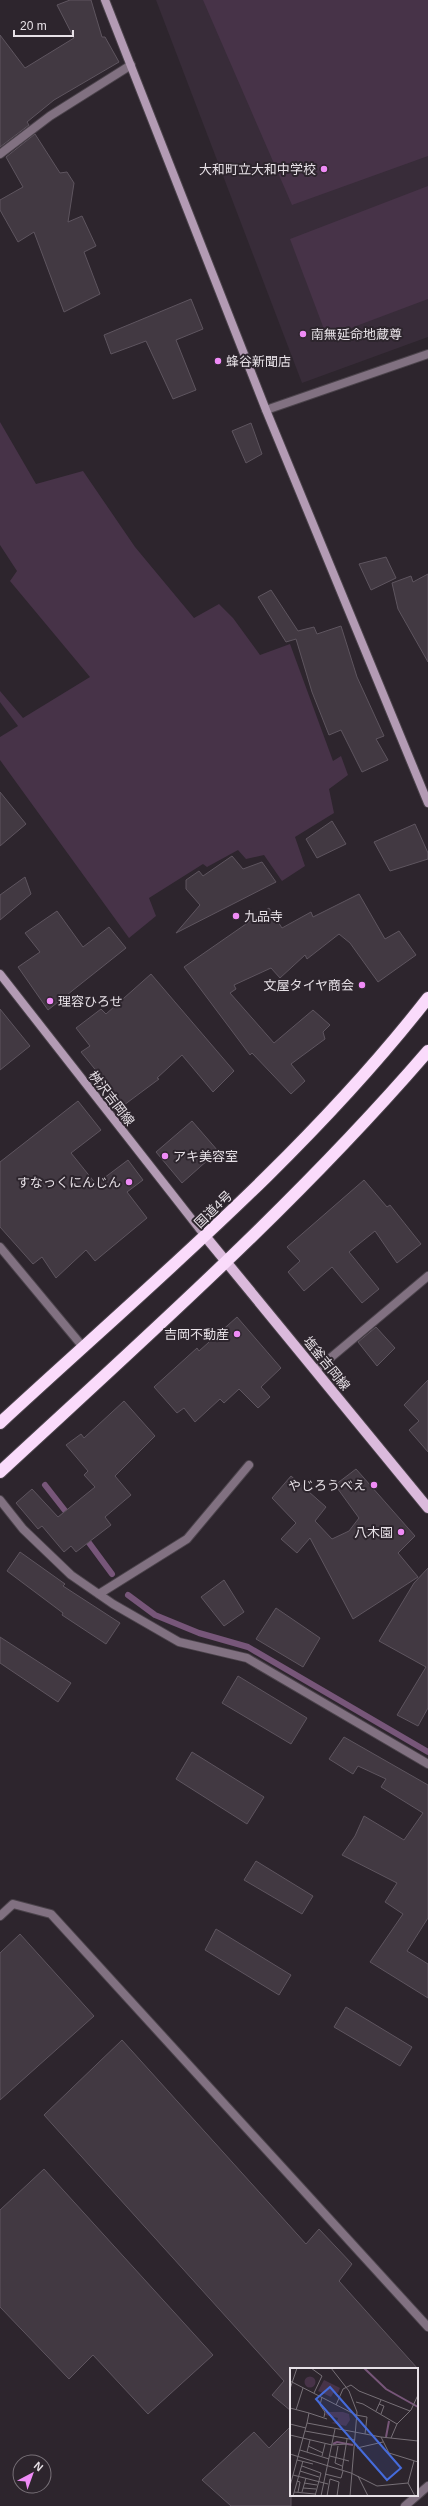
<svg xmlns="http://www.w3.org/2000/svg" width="428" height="2506" viewBox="0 0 428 2506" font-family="Helvetica,'Noto Sans JP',sans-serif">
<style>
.built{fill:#382c39}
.green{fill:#473348}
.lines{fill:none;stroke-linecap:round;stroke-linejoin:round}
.stream{stroke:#775679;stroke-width:6}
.building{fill:#423942;stroke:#5e555f}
.lane-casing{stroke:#4b434b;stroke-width:10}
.street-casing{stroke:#4b434b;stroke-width:10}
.secondary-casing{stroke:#4b434b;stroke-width:10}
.primary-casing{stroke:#4b434b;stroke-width:12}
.highway-casing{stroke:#4b434b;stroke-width:14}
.lane{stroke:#817181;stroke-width:8}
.street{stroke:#817181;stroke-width:8}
.secondary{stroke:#b39bb4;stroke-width:8}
.primary{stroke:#dbbadc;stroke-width:10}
.highway{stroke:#fadbfb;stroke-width:12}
.poi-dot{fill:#ef8bf6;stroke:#2d252d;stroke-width:1.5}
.labels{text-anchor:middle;stroke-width:4;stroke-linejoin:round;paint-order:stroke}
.poi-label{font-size:13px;fill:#e7e1e7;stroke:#2d252d;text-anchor:end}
.street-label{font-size:13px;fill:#e7e1e7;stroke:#2d252d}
.inset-river{fill:none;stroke:#775679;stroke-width:2}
.inset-road{fill:none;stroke:#777077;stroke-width:1}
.view{fill:#456bdb;fill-opacity:0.15;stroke:#456bdb;stroke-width:2}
.inset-edge{fill:none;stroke:#e7e1e7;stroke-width:2}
</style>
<rect width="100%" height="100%" fill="#2d252d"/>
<polygon class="built" points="156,0 428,0 428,337 302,383"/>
<g class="green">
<polygon points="203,0 428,0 428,156 292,205"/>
<polygon points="428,186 428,299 327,337 290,239"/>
<polygon points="0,422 36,484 83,471 135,547 194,618 219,604 233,618 260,655 290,644 333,761 341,756 348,775 329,789 334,813 295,837 305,866 282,881 264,855 246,859 238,850 207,867 203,864 149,898 156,916 129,938 0,760 0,737 18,726 0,702 0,691 23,718 90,677 10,581 17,571 0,545"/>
</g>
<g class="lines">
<g class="stream">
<polyline points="45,1485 70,1517"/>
<polyline points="84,1536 112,1574"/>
<polyline points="128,1595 155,1615 199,1633 248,1647 428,1752"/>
</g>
</g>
<g class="building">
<polygon points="70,0 91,0 102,37 105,37 119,62 54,100 27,122 29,125 0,147 0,35 25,68 74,38 57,5"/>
<polygon points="35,134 60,173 67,172 74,183 68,222 82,216 96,246 84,252 100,294 64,312 34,232 18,242 0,210 0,200 23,187 6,157"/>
<polygon points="191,299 203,329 176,340 196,390 173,399 146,341 111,354 104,335"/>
<polygon points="251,423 262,454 246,463 232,431"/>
<polygon points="386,557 396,578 371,590 359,564"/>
<polygon points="428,574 428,662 398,609 392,583 411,576 413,582"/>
<polygon points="271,590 298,631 314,627 317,634 341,626 357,677 384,736 376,739 388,760 362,772 341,730 329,735 312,692 296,639 286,642 258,597"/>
<polygon points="0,792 26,824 0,846"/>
<polygon points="332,821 346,844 317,858 306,839"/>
<polygon points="415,824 428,853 428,859 390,871 374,842"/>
<polygon points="232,856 243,869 262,862 276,882 176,933 200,905 186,889 186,880 199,871 203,876"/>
<polygon points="25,877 31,894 0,920 0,895"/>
<polygon points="359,894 385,939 399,931 416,955 378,982 350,943 339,934 307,959 305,955 280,978 271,968 234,985 236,989 230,993 274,1043 313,1010 330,1025 323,1032 325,1039 291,1064 305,1081 291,1094 252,1053 250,1055 184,967 269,908 282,928 311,912 313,917"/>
<polygon points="57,911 83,947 109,927 126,948 48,1010 18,967 40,952 25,933"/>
<polygon points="151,974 234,1071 213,1092 182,1055 157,1078 159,1079 124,1105 81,1052 90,1046 76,1028 101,1009 106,1014"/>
<polygon points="0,1009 30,1046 0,1070"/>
<polygon points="78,1101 101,1130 71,1153 96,1184 128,1160 143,1180 127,1192 147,1218 95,1261 86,1250 56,1278 42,1257 33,1264 0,1227 0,1162"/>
<polygon points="192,1121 218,1151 182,1183 156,1152"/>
<polygon points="364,1180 387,1207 390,1205 421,1244 397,1263 375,1231 349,1252 379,1289 362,1303 332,1267 304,1291 288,1272 300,1261 287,1247"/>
<polygon points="237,1317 281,1368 261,1387 270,1397 258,1408 239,1389 224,1403 220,1399 195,1422 184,1408 177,1413 154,1387 197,1348 199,1351"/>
<polygon points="376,1327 395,1348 377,1366 358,1342"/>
<polygon points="428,1380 428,1452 409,1430 419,1421 404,1405"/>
<polygon points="124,1401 155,1436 115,1476 131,1495 105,1517 111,1525 76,1552 71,1546 64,1552 42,1526 38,1529 16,1503 32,1489 58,1517 95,1487 84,1475 88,1471 66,1445 81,1434 84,1438"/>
<polygon points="356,1469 415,1536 398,1553 418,1577 353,1619 310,1538 297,1553 281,1539 296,1523 272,1498 291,1476 326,1507 315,1521 332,1539 349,1531 359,1518 335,1485"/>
<polygon points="20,1552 65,1584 63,1586 120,1623 106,1644 62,1615 63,1613 7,1571"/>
<polygon points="428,1568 428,1708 418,1726 397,1715 426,1667 379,1641 414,1583"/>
<polygon points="224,1580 244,1612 224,1626 201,1597"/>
<polygon points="276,1608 320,1638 303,1667 256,1639"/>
<polygon points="0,1637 71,1683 58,1702 0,1663"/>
<polygon points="238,1676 307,1718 291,1744 222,1703"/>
<polygon points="344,1737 428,1785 428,1918 407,1951 428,1964 428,1998 370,1962 403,1914 385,1902 397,1883 342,1855 355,1836 364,1816 404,1840 423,1813 381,1787 386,1779 358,1766 353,1774 329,1759"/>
<polygon points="192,1752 264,1797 247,1824 176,1779"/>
<polygon points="256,1861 313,1896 302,1914 244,1880"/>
<polygon points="216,1929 291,1975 279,1995 205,1950"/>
<polygon points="20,1934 94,2016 0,2100 0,1953"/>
<polygon points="346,2007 412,2047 400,2066 334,2027"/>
<polygon points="122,2040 306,2244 319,2229 352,2264 339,2281 418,2369 291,2369 291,2411 272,2395 284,2381 44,2115"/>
<polygon points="44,2169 213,2355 148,2414 93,2355 69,2379 0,2307 0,2210"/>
<polygon points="291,2426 291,2506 231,2506 202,2480 254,2432 269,2448"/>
</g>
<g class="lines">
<g class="lane-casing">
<g id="lane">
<polyline points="0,1916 13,1904 51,1914 428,2327"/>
<polyline points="405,2506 428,2486"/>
</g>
</g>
<g class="street-casing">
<g id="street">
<polyline points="0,154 50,116 131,65"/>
<polyline points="266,410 428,354"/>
<polyline points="0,1247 83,1347"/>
<polyline points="316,1370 428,1276"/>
<polyline points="0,1500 23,1529 71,1575 113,1604 179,1642 247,1658 428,1764"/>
<polyline points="99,1594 187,1539 249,1465"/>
</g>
</g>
<g class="secondary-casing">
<g id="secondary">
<polyline points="105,0 266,410 428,803"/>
<polyline points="0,974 205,1236"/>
</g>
</g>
<g class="primary-casing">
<polyline id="primary" points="205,1236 428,1508"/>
</g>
<g class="highway-casing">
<g id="highway">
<path d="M0,1423C147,1287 304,1157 428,998"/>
<path d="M0,1472C147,1336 297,1203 428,1051"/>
</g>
</g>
<use href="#lane" class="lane"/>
<use href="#street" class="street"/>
<use href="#secondary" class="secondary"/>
<use href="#primary" class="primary"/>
<use href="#highway" class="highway"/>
</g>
<g class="poi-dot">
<circle cx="324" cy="169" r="4"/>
<circle cx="303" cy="334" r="4"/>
<circle cx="218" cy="361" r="4"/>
<circle cx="236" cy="916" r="4"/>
<circle cx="362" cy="985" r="4"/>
<circle cx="50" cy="1001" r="4"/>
<circle cx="165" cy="1156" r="4"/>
<circle cx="129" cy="1182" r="4"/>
<circle cx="237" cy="1334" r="4"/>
<circle cx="374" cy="1485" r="4"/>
<circle cx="401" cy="1532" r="4"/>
</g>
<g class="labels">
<g class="poi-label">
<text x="316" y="174">大和町立大和中学校</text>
<text x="311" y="339" text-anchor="start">南無延命地蔵尊</text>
<text x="226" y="366" text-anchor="start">蜂谷新聞店</text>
<text x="244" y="921" text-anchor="start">九品寺</text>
<text x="354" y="990">文屋タイヤ商会</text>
<text x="58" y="1006" text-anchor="start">理容ひろせ</text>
<text x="173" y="1161" text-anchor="start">アキ美容室</text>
<text x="121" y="1187">すなっくにんじん</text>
<text x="229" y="1339">吉岡不動産</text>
<text x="366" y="1490">やじろうべえ</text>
<text x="393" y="1537">八木園</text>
</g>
<g class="street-label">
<text transform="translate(112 1098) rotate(52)" y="5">桝沢吉岡線</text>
<text transform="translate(213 1209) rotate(-44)" y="5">国道4号</text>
<text transform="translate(327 1363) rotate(51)" y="5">塩釜吉岡線</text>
</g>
</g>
<g transform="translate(290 2368)">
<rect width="128" height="128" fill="#2d252d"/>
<path d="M14.5 14a5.5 5.5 0 1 1 11 0a5.5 5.5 0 1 1-11 0ZM34,12L50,20L48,25L44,24L41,29L28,23ZM36,44H53L59,46L60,52L56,58L41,55L47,53L48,50L35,47Z" fill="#473348"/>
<path class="inset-river" d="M74,0L96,21L128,39M96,69L99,53M43,76L47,74L63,77"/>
<path class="inset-road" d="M21,0L32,8L24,25M41,0L59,23L67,44L60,128M0,13L66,47L77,49L75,66M0,21L7,0M32,29L30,37L35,44L34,49M66,34L73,36L107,56M89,36L94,38L91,46M46,37L53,21L61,17L69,23L120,43M0,40L19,45L17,55L91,69L128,73M6,42L13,20M86,43L91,32M19,45L37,51M0,56L16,60M15,63L65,72M0,67L42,77L56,76M91,69L99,85L128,94M101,70L107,56L121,42L128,27M18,78L33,85M48,78L45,95L52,98M67,80L93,74M10,82L39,91M17,84L20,72M0,86L61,105L87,118L118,115M32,88L35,76M40,88L59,93M7,92L23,96M12,98L31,105L25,128M52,102L57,71M10,103L29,109M35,106L51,110L53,103M3,107L38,116M68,108L78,128M7,113L10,114L8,124M14,115L27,117M118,115L124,93M118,115L125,128M0,118L17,55M13,120L26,121M4,124L25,126M12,124L16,110M3,128L13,93M31,128L45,61M37,128L40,111L49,114L47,128"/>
<path class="view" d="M40,19L111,100L97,112L26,31Z"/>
<rect width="128" height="128" class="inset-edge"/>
</g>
<g transform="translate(32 2474) rotate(41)"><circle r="19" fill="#2d252d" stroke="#777077"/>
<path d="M0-3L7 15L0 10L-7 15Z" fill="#ef8bf6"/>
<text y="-6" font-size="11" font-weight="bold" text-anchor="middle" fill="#e7e1e7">N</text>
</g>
<path d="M14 30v6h59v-6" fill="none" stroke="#e7e1e7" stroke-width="2"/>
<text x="20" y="30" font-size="12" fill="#e7e1e7" stroke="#2d252d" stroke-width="3" paint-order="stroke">20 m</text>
</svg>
